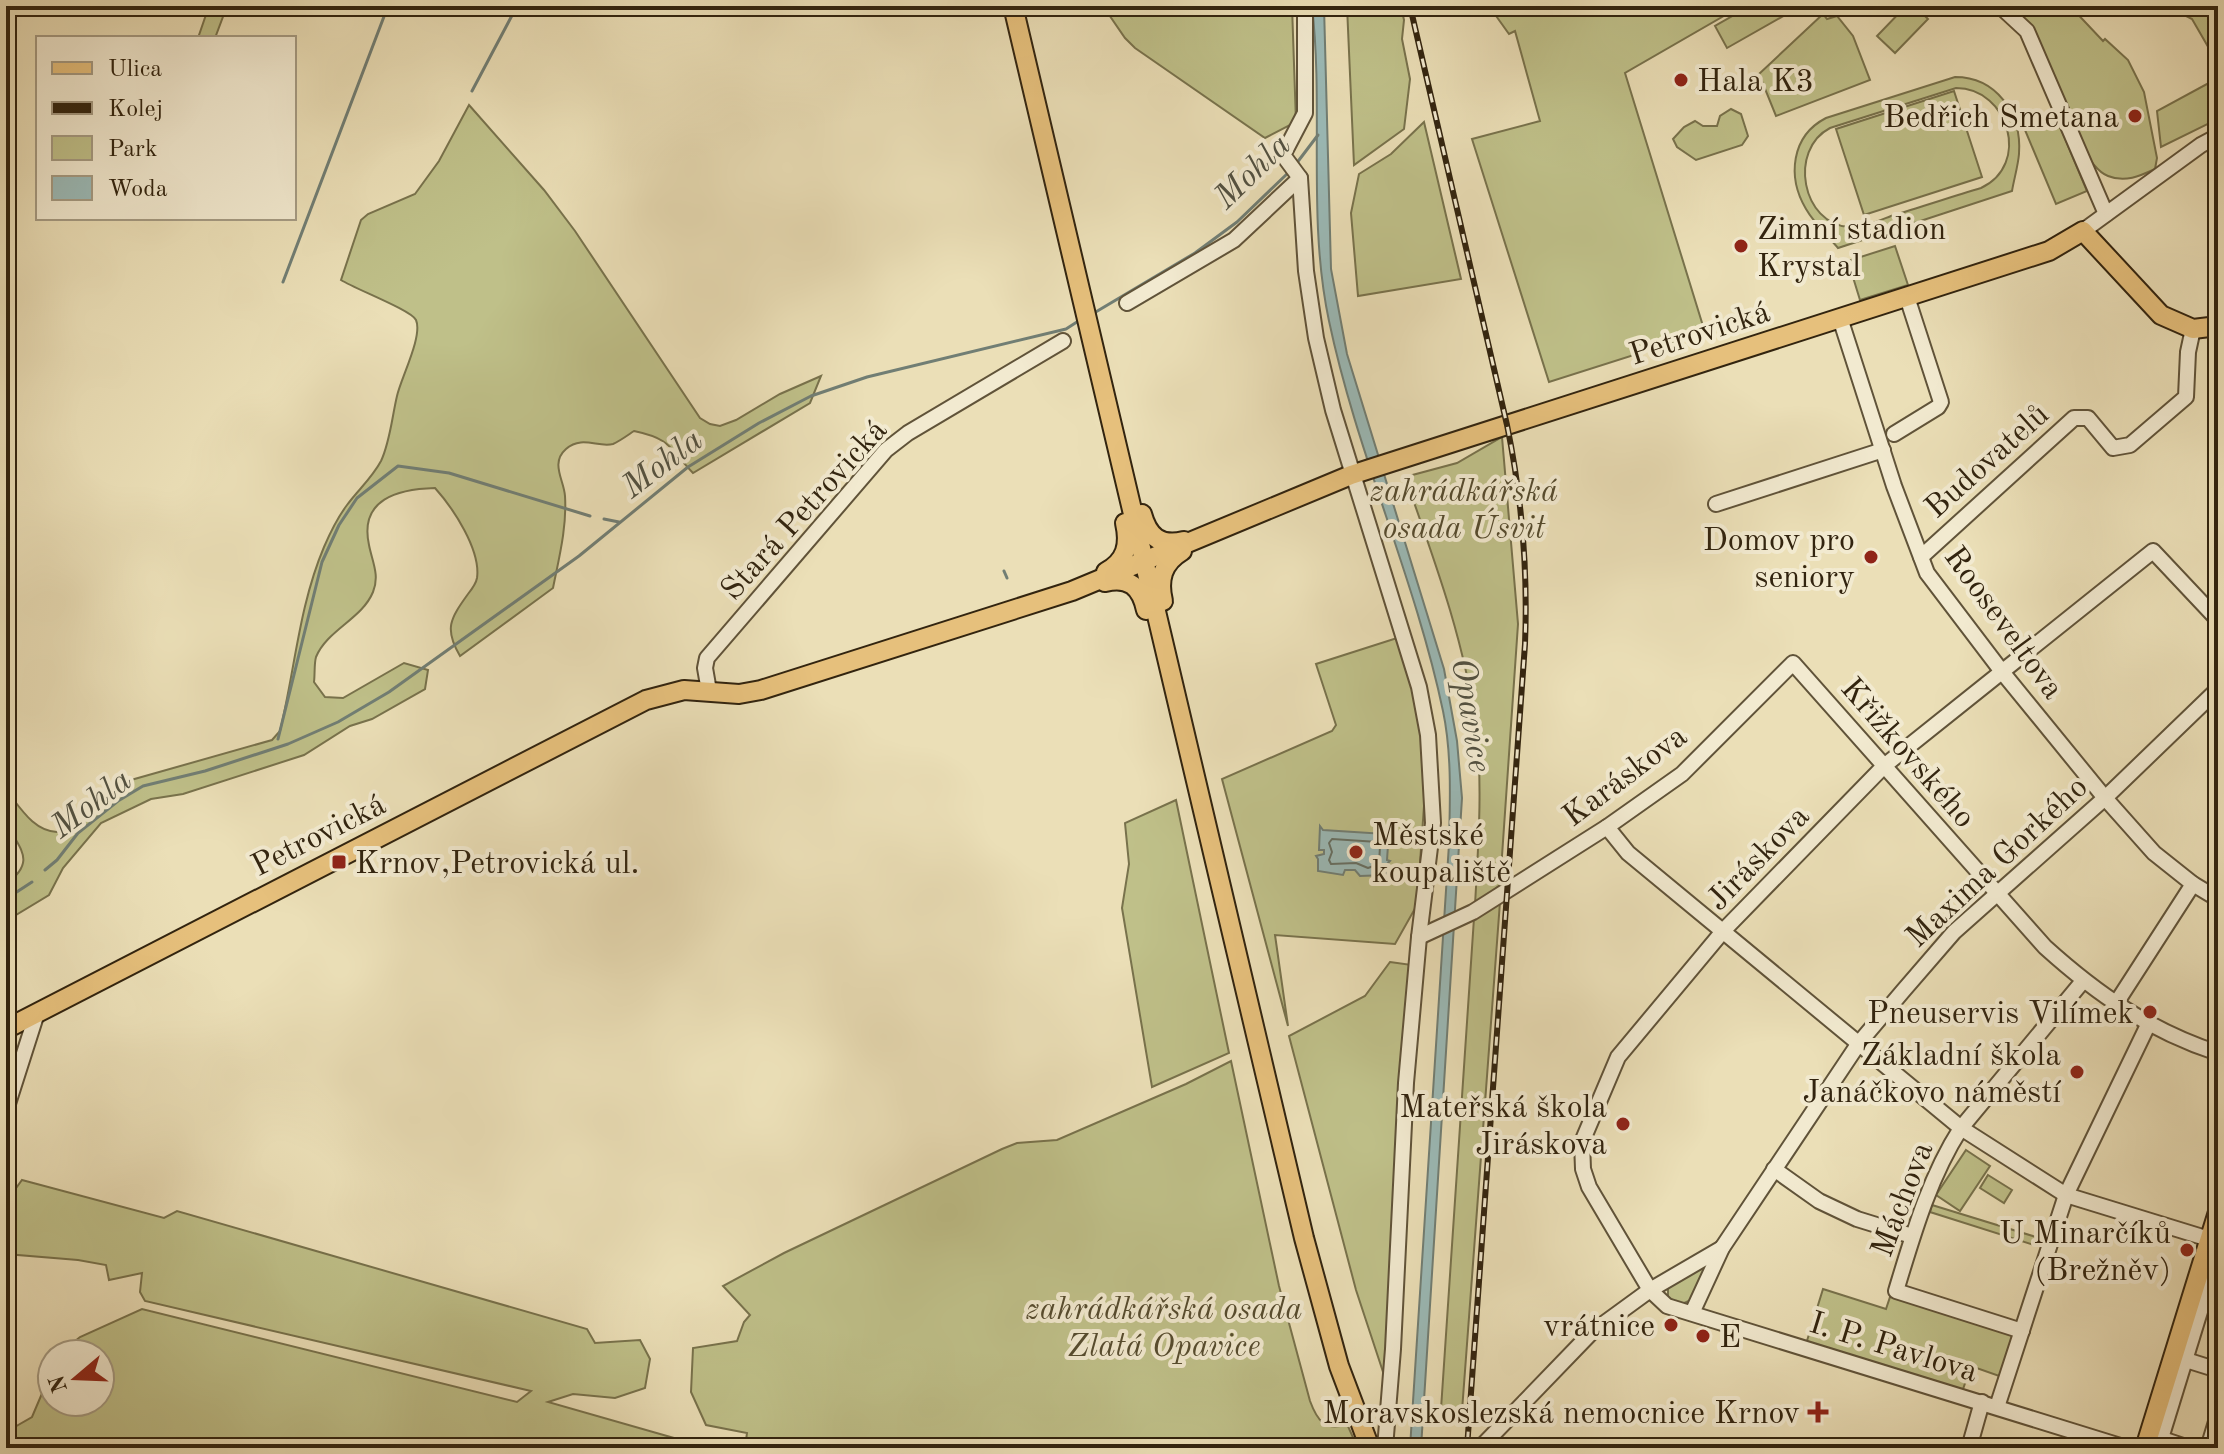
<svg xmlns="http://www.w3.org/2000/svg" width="2224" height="1454" viewBox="0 0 2224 1454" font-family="'Old Standard TT',serif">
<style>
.green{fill:#bfc089;stroke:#78724c;stroke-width:2;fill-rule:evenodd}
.water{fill:#9bbab7;stroke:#717e74;stroke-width:2}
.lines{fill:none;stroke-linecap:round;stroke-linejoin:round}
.shore{stroke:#666f63;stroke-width:2}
.stream{stroke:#717e74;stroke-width:3}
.minor-casing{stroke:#605339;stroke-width:18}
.major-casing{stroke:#32240f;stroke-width:22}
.minor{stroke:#f2ead0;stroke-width:14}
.major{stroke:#e6c07c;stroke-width:18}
.rail-casing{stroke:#32240f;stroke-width:6}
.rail{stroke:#f2ead0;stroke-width:3;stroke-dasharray:9;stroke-linecap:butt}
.poi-dot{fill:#8f2418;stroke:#f2ead0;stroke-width:3}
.labels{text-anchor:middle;stroke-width:8;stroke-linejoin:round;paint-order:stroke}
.poi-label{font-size:32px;fill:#32240f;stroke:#f2ead0;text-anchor:end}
.street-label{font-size:32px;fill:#32240f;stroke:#f2ead0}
.park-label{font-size:32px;font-style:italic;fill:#554b2e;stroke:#f2ead0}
.water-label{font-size:34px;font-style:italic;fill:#525141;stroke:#f2ead0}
</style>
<rect width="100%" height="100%" fill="#ebdfb7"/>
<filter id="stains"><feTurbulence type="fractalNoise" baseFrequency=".0025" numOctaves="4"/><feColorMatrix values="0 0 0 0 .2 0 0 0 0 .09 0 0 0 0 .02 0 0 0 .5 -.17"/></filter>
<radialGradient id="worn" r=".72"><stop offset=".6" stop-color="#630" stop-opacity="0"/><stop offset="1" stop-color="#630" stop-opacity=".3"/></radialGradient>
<g class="green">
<polygon points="209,6 227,6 215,38 198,38"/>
<polygon points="1103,6 1292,6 1296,122 1265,138 1135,48 1125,38"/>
<polygon points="1347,6 1401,6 1404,20 1402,39 1410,79 1404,129 1354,165"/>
<polygon points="1489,6 1741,6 1625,73 1703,326 1700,334 1549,382 1472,139 1540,121 1515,31 1509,34"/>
<polygon points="1750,6 1801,6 1727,48 1715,26"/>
<polygon points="1906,6 1915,6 1928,19 1895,53 1877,36"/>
<path d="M2011,6H2070L2103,41L2105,39L2128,60L2144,92L2157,158L2155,169C2140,176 2125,183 2108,176C2075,163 2052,61 2032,29C2027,21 2018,13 2011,6Z"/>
<polygon points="2181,6 2218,6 2218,64 2192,19 2184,15 2178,7"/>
<polygon points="1823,14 1827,19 1837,16 1853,36 1870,80 1776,116 1759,74"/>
<path d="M1955,77C1996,77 2022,113 2019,154C2018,166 2014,179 2012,191L1838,248C1827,235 1814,223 1806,209C1787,177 1791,136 1826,118ZM1956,88C2009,88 2031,165 1981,188C1951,197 1921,207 1891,216C1878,221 1863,228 1849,227C1802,224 1788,150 1830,128Z"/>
<polygon points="2218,78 2218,119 2161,147 2157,111"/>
<polygon points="1954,91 1982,177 1864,215 1836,129"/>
<path d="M469,105L544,190L575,231L700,418L710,424L720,426L736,420L780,394L821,376L810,403L693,473C669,448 672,439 634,431C628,435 620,441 613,444C598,448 582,435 566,449C550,463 564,480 565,496C567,527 559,558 553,588L460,656C444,629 450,619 468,594C472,589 476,584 477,578C481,550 453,508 435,488C398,489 359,499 369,545C372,561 380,575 373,592C362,619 327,630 316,657C314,664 315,675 314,682L325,697L343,698L404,663L428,670L425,689L372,719L350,726L304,755L183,794L151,799L101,823L63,868L49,895L6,921V884C43,857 10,844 6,816C5,808 6,798 6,790C20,807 33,831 57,832L92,800L131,780L272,740L280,731C295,669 299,606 324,547C330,533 338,517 347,505C358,490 372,478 381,461C390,442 392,417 397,396C401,378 423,336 416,320C411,310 355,289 341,280L361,220L368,214L415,194L439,161Z"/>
<polygon points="1731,109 1741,114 1748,136 1742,145 1696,160 1677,147 1673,139 1684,127 1695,121 1703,126 1717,126 1720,116"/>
<polygon points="2056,117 2087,191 2056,204 2025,130"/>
<polygon points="1424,122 1461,279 1358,296 1351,213 1359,174 1391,154"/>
<polygon points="1895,246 1908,285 1860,300 1848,261"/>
<path d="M1502,437L1518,624L1500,885L1475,905C1478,850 1483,783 1476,728C1465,642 1434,559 1405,477L1457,463Z"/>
<polygon points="1397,638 1420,707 1426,778 1417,905 1395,944 1275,935 1288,1026 1222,779 1332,731 1336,725 1316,664"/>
<polygon points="1176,800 1229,1053 1152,1087 1122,908 1129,864 1125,823"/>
<polygon points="1500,902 1462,1411 1441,1409 1474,918"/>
<polygon points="1390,962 1412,965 1386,1381 1356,1290 1289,1036 1365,996"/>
<path d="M1231,1061L1279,1286L1310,1401C1317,1420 1325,1432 1347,1424L1356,1444H1337V1448H1109L1034,1443L1036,1448H745L747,1433L706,1425L691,1392L693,1348L737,1341L744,1322L750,1315L723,1286L784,1253L1002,1149L1017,1143L1057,1140L1186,1084Z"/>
<polygon points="1966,1150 1990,1166 1960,1211 1936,1195"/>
<polygon points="1988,1175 2012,1190 2004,1203 1980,1188"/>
<polygon points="22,1180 164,1218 177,1211 587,1329 595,1343 640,1340 650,1359 645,1388 615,1398 573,1394 548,1402 709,1448 6,1448 6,1432 32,1417 52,1370 52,1402 100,1402 100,1354 59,1354 80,1337 142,1309 517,1402 531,1391 145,1301 140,1292 142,1273 109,1280 106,1265 78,1260 6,1254 11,1195"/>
<polygon points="1932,1205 2036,1237 2034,1245 1930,1212"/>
<polygon points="1708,1263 1691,1300 1682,1304 1668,1298 1668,1287"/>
<polygon points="1823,1289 1886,1309 1891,1294 2015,1333 2002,1377 1971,1366 1962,1392 1806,1344"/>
</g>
<g class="water">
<path d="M1312,6H1324L1331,269L1347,354L1444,669L1457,741L1462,798L1421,1448H1410L1449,844C1450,801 1452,754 1443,711C1415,578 1357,454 1329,321C1307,218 1324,110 1312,6Z"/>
<polygon points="1320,826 1323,830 1385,834 1386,831 1389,831 1387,860 1390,861 1387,864 1386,875 1360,876 1355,870 1345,870 1343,875 1318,871 1318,859 1316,856 1324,854 1324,850 1319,850"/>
</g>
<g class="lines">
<polygon class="shore" points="1332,839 1378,842 1380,846 1379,864 1368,868 1356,863 1331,864 1329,860 1332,852 1329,843"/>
<g class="stream">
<polyline points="472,91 517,6"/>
<polyline points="1296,164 1318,135"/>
<polyline points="283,282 388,6"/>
<polyline points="1094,313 1195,253 1237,222 1288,173"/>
<polyline points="604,519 619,522"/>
<polyline points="1004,571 1007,578"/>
<polyline points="278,739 322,562 339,525 357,498 398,466 449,473 590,516"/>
<polyline points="45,870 57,860 78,833 118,801 143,786 205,771 288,744 338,722 389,692 579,556 688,467 759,423 811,396 867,377 1066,329 1080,320"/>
<polyline points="6,899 32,882"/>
</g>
<g class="minor-casing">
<g id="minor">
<polyline points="1305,6 1305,113 1283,155 1300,178 1306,271 1316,338 1333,410 1419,687 1428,735 1433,823 1419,937 1406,1083 1393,1349 1385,1448"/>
<polyline points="2000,6 2027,31 2106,214"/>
<polyline points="2083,231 2201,145 2218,136"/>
<polyline points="1127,303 1234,240 1300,178"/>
<polyline points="1840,318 1894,486 1927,573 2003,673 2105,798 2154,853 2193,884 2218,899"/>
<polyline points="1894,434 1938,407 1941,402 1907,297"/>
<polyline points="1716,504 1883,450"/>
<polyline points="1921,557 2074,418 2088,418 2113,448 2130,445 2186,397 2188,352 2193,329"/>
<polyline points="709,691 705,668 707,658 886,450 908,433 1063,341"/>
<polyline points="1607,827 1628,853 1961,1128 2066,1195 2209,1239"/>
<path d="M1419,937L1473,912L1607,827L1682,774L1793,663L2045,947C2097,994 2150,1031 2218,1053"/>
<polyline points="2115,1005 2193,884"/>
<polyline points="6,1110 37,1013"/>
<polyline points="1774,1169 1819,1201 1857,1219 1912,1236"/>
<polyline points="1692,1313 1722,1248 1859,1043 1903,991 1954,932 2105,798 2218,689"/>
<path d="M2022,1331L1896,1291C1913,1235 1929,1178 1961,1128L2083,981"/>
<polyline points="2186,1360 2218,1370"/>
<polyline points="1997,1407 2066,1195 2148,1025"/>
<polyline points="2153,1436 2189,1448"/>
<polyline points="1480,1448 1591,1333 1650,1290 1722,1248"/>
<polyline points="1969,1448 1982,1402"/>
<polyline points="2127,1448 1667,1306 1650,1290 1589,1187 1583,1169 1582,1142 1618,1057 1724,930 1884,766 2153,551 2218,620"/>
<polyline points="2158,1448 2218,1253"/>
<polyline points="2208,1448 2218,1415"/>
</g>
</g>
<g class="major-casing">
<g id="major">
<polyline points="1013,6 1304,1238 1339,1366 1370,1448"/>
<path d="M1142,514C1148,536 1160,547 1184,541"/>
<path d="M1106,572C1126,561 1130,545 1125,523"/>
<path d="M1105,582C1129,576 1141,587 1146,610"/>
<path d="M1163,601C1158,580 1162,563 1182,551"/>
<polyline points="6,1029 646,700 684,690 739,694 761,690 1072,591 1351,475 2049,251 2083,231 2161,315 2193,329 2218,326"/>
<polyline points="2145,1448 2218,1212"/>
</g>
</g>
<use href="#minor" class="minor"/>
<use href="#major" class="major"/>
<g class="rail-casing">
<path id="rail" d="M1410,6L1507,425C1522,498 1528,569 1525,644L1467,1448"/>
</g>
<use href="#rail" class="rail"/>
</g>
<g class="poi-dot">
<circle cx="1681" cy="80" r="8"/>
<circle cx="2135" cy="116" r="8"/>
<circle cx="1741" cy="246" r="8"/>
<circle cx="1871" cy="557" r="8"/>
<circle cx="1356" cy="852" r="8"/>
<rect x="331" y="854" width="16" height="16" rx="4"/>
<circle cx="2150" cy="1012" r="8"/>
<circle cx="2077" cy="1072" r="8"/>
<circle cx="1623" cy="1124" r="8"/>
<circle cx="2187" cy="1250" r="8"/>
<circle cx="1671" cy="1325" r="8"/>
<circle cx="1703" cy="1336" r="8"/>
<path d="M1814 1400h8v8h8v8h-8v8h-8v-8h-8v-8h8z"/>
</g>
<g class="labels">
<g class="poi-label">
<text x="1697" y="91" text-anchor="start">Hala K3</text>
<text x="2119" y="127">Bedřich Smetana</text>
<text x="1757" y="239" text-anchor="start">Zimní stadion<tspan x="1757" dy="37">Krystal</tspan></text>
<text x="1855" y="550">Domov pro<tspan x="1855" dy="37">seniory</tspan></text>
<text x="1372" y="845" text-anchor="start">Městské<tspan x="1372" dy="37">koupaliště</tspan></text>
<text x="355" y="873" text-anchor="start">Krnov,Petrovická ul.</text>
<text x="2134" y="1023">Pneuservis Vilímek</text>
<text x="2061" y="1065">Základní škola<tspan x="2061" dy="37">Janáčkovo náměstí</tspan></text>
<text x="1607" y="1117">Mateřská škola<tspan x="1607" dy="37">Jiráskova</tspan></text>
<text x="2171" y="1243">U Minarčíků<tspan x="2171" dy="37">(Brežněv)</tspan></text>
<text x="1655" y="1336">vrátnice</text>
<text x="1719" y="1347" text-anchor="start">E</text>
<text x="1800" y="1423">Moravskoslezská nemocnice Krnov</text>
</g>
<g class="street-label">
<text transform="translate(1699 332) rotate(-18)" y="11">Petrovická</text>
<text transform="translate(1986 460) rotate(-42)" y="11">Budovatelů</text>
<text transform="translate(803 509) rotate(-48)" y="11">Stará Petrovická</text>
<text transform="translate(2005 622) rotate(54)" y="11">Rooseveltova</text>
<text transform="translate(1909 752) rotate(49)" y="11">Křižkovského</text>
<text transform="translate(1624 775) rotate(-37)" y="11">Karáskova</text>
<text transform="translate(318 834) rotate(-27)" y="11">Petrovická</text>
<text transform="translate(1757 857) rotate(-46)" y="11">Jiráskova</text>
<text transform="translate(1996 861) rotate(-43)" y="11">Maxima Gorkého</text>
<text transform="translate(1901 1199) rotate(-69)" y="11">Máchova</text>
<text transform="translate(1894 1346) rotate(17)" y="11">I. P. Pavlova</text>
</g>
<g class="park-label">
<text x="1464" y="501">zahrádkářská<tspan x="1464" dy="37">osada Úsvit</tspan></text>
<text x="1164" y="1319">zahrádkářská osada<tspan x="1164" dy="37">Zlatá Opavice</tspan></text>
</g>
<g class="water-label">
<text transform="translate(1251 170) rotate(-44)" y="12">Mohla</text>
<text transform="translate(661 462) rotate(-37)" y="12">Mohla</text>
<text transform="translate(1473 715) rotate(81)" y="12">Opavice</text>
<text transform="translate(90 802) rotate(-37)" y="12">Mohla</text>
</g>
</g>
<rect width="2224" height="1454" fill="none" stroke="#ebdfb7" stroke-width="32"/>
<rect x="8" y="8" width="2208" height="1438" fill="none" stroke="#32240f" stroke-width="4"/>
<rect x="16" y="16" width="2192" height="1422" fill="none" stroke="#32240f" stroke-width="2"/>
<rect x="36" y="36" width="260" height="184" fill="#f2ead0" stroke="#a59b83" stroke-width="2"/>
<rect x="52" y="62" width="40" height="12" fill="#e6c07c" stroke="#a59b83" stroke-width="2"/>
<text x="108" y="76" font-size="24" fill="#32240f">Ulica</text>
<rect x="52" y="102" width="40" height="12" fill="#32240f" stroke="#a59b83" stroke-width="2"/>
<text x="108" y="116" font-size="24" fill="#32240f">Kolej</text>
<rect x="52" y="136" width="40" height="24" fill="#bfc089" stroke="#a59b83" stroke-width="2"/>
<text x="108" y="156" font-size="24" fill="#32240f">Park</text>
<rect x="52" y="176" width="40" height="24" fill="#9bbab7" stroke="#a59b83" stroke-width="2"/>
<text x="108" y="196" font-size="24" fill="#32240f">Woda</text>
<g transform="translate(76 1378) rotate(251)"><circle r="38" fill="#f2ead0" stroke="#a59b83" stroke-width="2"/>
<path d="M0-6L14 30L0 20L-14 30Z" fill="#8f2418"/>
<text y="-12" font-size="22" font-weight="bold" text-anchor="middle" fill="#32240f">N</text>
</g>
<rect width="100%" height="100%" filter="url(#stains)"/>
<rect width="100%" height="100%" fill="url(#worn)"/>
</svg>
